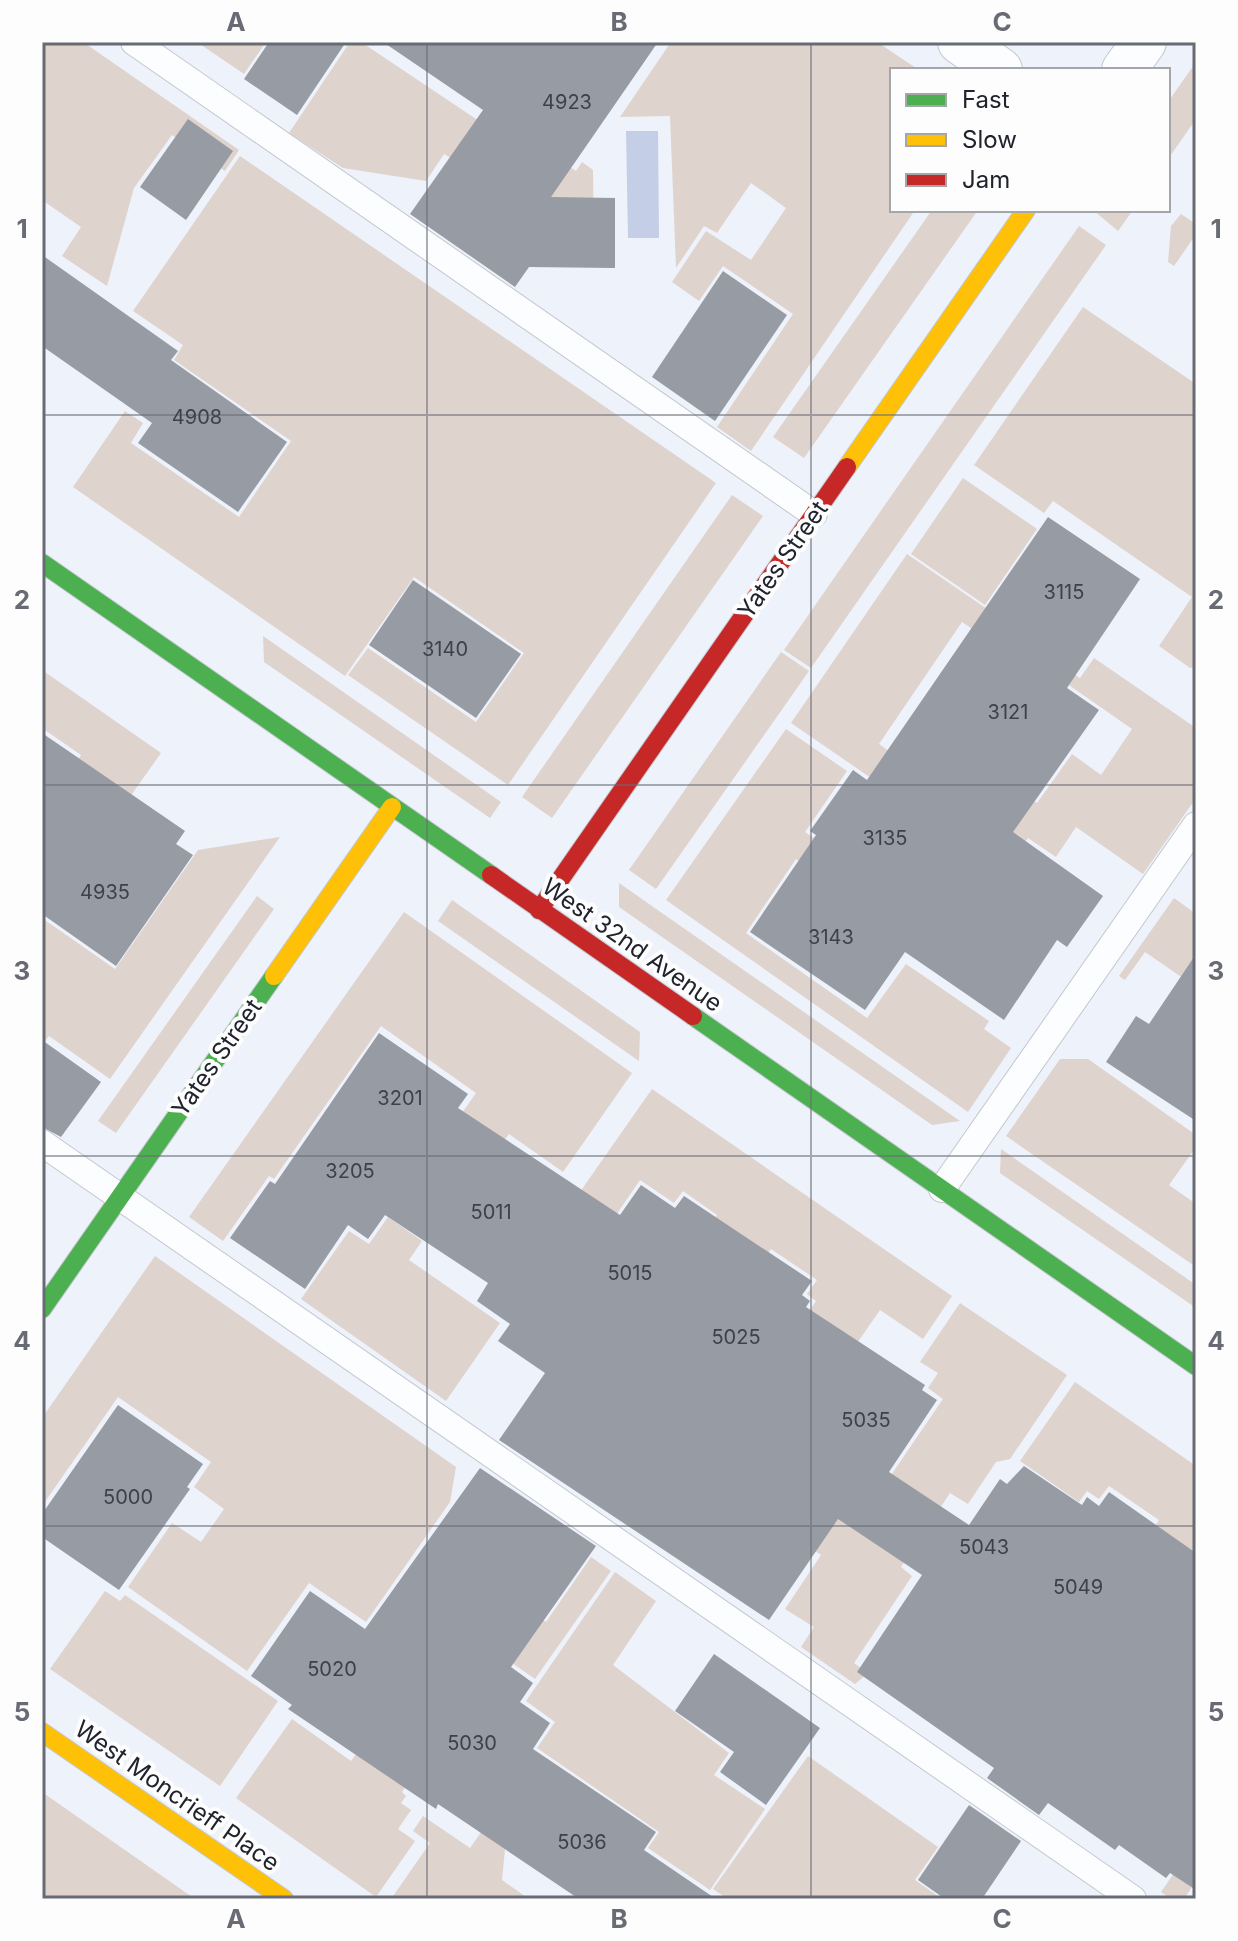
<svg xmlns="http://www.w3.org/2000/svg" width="1238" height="1941" viewBox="0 0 1238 1941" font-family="Inter,sans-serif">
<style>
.green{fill:#dfd3ce}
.water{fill:#c4cee6}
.building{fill:#979ba3}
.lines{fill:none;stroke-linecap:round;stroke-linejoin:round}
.lane-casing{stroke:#c3c7cf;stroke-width:28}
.street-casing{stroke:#c3c7cf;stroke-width:46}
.fast-casing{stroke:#c3c7cf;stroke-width:20}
.slow-casing{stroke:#c3c7cf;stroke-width:20}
.jam-casing{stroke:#c3c7cf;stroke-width:20}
.lane{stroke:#fcfdfe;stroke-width:26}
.street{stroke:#fcfdfe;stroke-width:44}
.fast{stroke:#4caf50;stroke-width:18}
.slow{stroke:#ffc107;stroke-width:18}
.jam{stroke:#c62828;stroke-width:18}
.grid{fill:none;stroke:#686b74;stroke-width:2;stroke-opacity:0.55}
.labels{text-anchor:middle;stroke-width:8;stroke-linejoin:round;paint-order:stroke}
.number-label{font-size:20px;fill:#3e414a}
.street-label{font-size:24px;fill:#20232c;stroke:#fdfdfd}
.neatline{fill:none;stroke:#686b74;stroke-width:3}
.grid-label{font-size:26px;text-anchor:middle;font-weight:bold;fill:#686b74}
</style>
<rect width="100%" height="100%" fill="#eef2fa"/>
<g class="green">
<polygon points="42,42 83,42 239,150 225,171 172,135 134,188 107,286 62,256 81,227 42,200"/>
<polygon points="197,42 266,42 244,74"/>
<polygon points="350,42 361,42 479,121 453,159 444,154 426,181 343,168 289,133"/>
<polygon points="671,42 877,42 919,70 892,70 892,210 915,210 751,451 717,427 793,314 723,266 699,301 672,282 706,231 751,260 786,208 751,183 717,233 704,226 676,268 670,116 620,117"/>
<polygon points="1196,62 1196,119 1168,159 1168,102"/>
<polygon points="240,156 716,483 508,785 348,675 368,648 476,722 524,653 414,577 345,676 73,487 125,411 143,423 131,443 239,517 291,441 174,360 183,345 133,311"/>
<polygon points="561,161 576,171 582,162 593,170 594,264 519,221"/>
<polygon points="932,210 978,210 804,458 773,437"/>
<polygon points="1093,210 1133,210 1118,231"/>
<polygon points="1181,214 1196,224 1196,242 1192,240 1174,266 1168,262 1171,226"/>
<polygon points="1079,226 1106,245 811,668 784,650"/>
<polygon points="1083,307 1196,384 1196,667 1190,668 1159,646 1192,597 1053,501 1044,513 974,465"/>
<polygon points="963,478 1037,529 985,605 911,554"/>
<polygon points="732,495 763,516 552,818 522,797"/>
<polygon points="907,554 1064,662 1050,682 962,622 879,744 947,793 972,758 1037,803 1072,754 1101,775 1132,729 1063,681 1069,671 1080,678 1094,658 1196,728 1196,798 1143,874 1076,827 1056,857 1028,838 1005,870 791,723"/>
<polygon points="263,636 501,802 490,818 264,662"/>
<polygon points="781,652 809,671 656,889 629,870"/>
<polygon points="42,670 161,753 127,801 75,764 81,755 42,728"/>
<polygon points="786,729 847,771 805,832 917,911 922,945 796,859 746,933 867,1018 906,964 989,1021 984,1029 1011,1048 968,1112 666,900"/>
<polygon points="280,837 110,1079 49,1036 42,1045 42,918 115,969 198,850"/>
<polygon points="619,883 960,1121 932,1125 619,907"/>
<polygon points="257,896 274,909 116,1133 98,1121"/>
<polygon points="1174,898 1196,914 1196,987 1145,952 1125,980 1119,976"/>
<polygon points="452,900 640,1032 639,1061 438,921"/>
<polygon points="404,912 632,1073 563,1172 509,1134 501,1145 392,1213 476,1093 381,1026 274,1179 269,1176 223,1241 189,1217"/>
<polygon points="1060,1059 1088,1059 1196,1135 1196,1147 1169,1185 1196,1204 1196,1267 1006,1136"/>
<polygon points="652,1089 952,1296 923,1339 880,1310 765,1476 742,1409 816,1301 807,1294 817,1280 771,1249 760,1263 709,1227 717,1215 683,1191 674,1203 640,1180 599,1240 533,1259"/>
<polygon points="1001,1149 1196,1285 1196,1308 1000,1173"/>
<polygon points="388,1217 422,1241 409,1260 500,1323 446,1401 301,1299 349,1231 369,1244"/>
<polygon points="155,1256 456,1467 450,1502 366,1622 309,1583 247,1671 128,1587 172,1523 201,1542 224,1509 194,1487 211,1462 118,1397 42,1506 42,1418"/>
<polygon points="960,1303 1067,1375 1010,1459 996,1462 968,1504 950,1493 901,1567 912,1576 854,1663 868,1673 855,1684 801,1647 814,1627 785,1609 821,1555 751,1507 874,1500 943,1399 928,1388 938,1373 920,1362"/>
<polygon points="1075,1382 1196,1466 1196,1595 1148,1536 1159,1520 1109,1486 1099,1499 1087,1491 1079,1502 1020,1461"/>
<polygon points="591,1557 611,1571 535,1679 476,1638 494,1586 546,1622"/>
<polygon points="615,1572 656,1601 613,1665 729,1753 714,1775 765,1809 710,1890 648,1848 659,1832 537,1748 555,1722 526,1701"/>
<polygon points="105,1591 120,1601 125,1595 278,1701 220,1786 50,1669"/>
<polygon points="292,1719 351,1761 362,1746 410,1780 402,1792 406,1796 401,1803 411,1810 398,1829 415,1841 376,1897 236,1798"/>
<polygon points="537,1752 505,1849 502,1880 529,1899 391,1899 430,1843 413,1831 423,1816 470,1848"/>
<polygon points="808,1756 938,1847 915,1880 942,1899 728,1899 713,1889"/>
<polygon points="42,1792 195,1899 42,1899"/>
<polygon points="1196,1841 1196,1881 1184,1899 1171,1899 1161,1892"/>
</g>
<polygon class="water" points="626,131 658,131 659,238 628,238"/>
<g class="building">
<polygon points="269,42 346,42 297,115 244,79"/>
<polygon points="383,42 658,42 551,197 615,198 615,268 529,267 515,287 410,214 483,110"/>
<polygon points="188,119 233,151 186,220 140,187"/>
<polygon points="42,255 178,351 171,360 287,442 238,512 138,443 152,423 42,346"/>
<polygon points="723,271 787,315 715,421 652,377"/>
<polygon points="1048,517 1140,579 1067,688 1099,710 1013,832 1103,896 1067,947 1057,940 1004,1020 905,952 865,1010 750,932 816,835 810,831 853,770 867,780"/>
<polygon points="413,580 521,654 476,718 369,645"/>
<polygon points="42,733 185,831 176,844 193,855 116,966 42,914"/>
<polygon points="1196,954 1196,1121 1106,1062 1136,1016 1149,1024"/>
<polygon points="379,1033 468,1094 458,1108 620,1215 641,1185 675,1208 684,1196 812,1281 802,1295 810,1301 806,1307 925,1385 922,1390 937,1400 889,1472 969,1525 1000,1479 1007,1484 1024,1466 1082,1505 1087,1497 1099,1506 1109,1492 1196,1553 1196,1890 1170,1873 1166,1878 1119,1845 1115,1850 1048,1803 1039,1815 987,1778 994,1768 857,1672 922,1575 838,1519 769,1620 499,1440 545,1373 498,1341 510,1324 477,1301 488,1283 385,1215 368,1239 348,1225 305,1289 230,1238 270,1181 275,1184"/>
<polygon points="42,1040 101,1082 61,1137 42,1127"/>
<polygon points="118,1405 203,1464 187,1487 190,1489 119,1590 42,1537 42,1514"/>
<polygon points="480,1468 596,1546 511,1667 533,1683 520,1702 550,1723 533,1749 656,1832 644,1850 716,1899 579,1899 438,1804 436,1809 288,1709 292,1705 251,1676 310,1591 365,1629"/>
<polygon points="714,1654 820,1728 766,1805 720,1772 734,1752 675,1711"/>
<polygon points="969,1805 1021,1841 982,1899 945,1899 918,1880"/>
</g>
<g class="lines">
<g class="lane-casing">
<g id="lane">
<polyline points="134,42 814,514"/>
<polyline points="42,1143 1133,1899"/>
<polyline points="942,1189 1196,825"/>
</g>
</g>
<g class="street-casing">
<g id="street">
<polyline points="960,42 1000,70"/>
<polyline points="1124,70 1144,42"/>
</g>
</g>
<g class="fast-casing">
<g id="fast">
<polyline points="42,563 491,875"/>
<polyline points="693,1016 1196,1366"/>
<polyline points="42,1309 274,976"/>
</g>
</g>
<g class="slow-casing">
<g id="slow">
<polyline points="847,467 1026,210"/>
<polyline points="274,976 392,807"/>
<polyline points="42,1732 284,1899"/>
</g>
</g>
<g class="jam-casing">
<g id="jam">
<polyline points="491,875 693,1016"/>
<polyline points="539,910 847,467"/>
</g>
</g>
<use href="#lane" class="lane"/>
<use href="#street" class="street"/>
<use href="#fast" class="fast"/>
<use href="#slow" class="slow"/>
<use href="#jam" class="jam"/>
</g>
<path class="grid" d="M427,42V1899M811,42V1899M42,415H1196M42,785H1196M42,1156H1196M42,1526H1196"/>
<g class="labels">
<g class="number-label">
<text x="567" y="109">4923</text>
<text x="197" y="424">4908</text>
<text x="1064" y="599">3115</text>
<text x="445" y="656">3140</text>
<text x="1008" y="719">3121</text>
<text x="885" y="845">3135</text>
<text x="105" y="899">4935</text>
<text x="831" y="944">3143</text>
<text x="400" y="1105">3201</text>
<text x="350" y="1178">3205</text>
<text x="491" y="1219">5011</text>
<text x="630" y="1280">5015</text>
<text x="736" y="1344">5025</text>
<text x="866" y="1427">5035</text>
<text x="128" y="1504">5000</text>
<text x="984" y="1554">5043</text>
<text x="1078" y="1594">5049</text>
<text x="332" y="1676">5020</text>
<text x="472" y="1750">5030</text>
<text x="582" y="1849">5036</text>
</g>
<g class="street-label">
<text transform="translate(783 560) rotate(-55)" y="8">Yates Street</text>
<text transform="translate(632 945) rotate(35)" y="8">West 32nd Avenue</text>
<text transform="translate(217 1058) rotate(-55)" y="8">Yates Street</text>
<text transform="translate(177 1796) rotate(35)" y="8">West Moncrieff Place</text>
</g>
</g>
<rect width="1238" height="1941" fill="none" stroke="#fdfdfd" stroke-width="88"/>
<rect x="890" y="68" width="280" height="144" fill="#fdfdfd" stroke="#a5a6a9" stroke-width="2"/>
<rect x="906" y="94" width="40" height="12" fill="#4caf50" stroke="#a5a6a9" stroke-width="2"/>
<text x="962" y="108" font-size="24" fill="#20232c">Fast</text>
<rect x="906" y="134" width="40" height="12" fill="#ffc107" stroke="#a5a6a9" stroke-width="2"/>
<text x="962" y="148" font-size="24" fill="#20232c">Slow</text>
<rect x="906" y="174" width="40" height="12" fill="#c62828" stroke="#a5a6a9" stroke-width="2"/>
<text x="962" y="188" font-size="24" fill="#20232c">Jam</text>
<rect x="44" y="44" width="1150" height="1853" class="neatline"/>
<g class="grid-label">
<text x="236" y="31">A</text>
<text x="619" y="31">B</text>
<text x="1002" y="31">C</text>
<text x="22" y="238">1</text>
<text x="1216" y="238">1</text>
<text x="22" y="609">2</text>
<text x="1216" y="609">2</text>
<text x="22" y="980">3</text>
<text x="1216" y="980">3</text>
<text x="22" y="1350">4</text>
<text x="1216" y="1350">4</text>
<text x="22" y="1721">5</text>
<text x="1216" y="1721">5</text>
<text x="236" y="1928">A</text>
<text x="619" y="1928">B</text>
<text x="1002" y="1928">C</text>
</g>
</svg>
